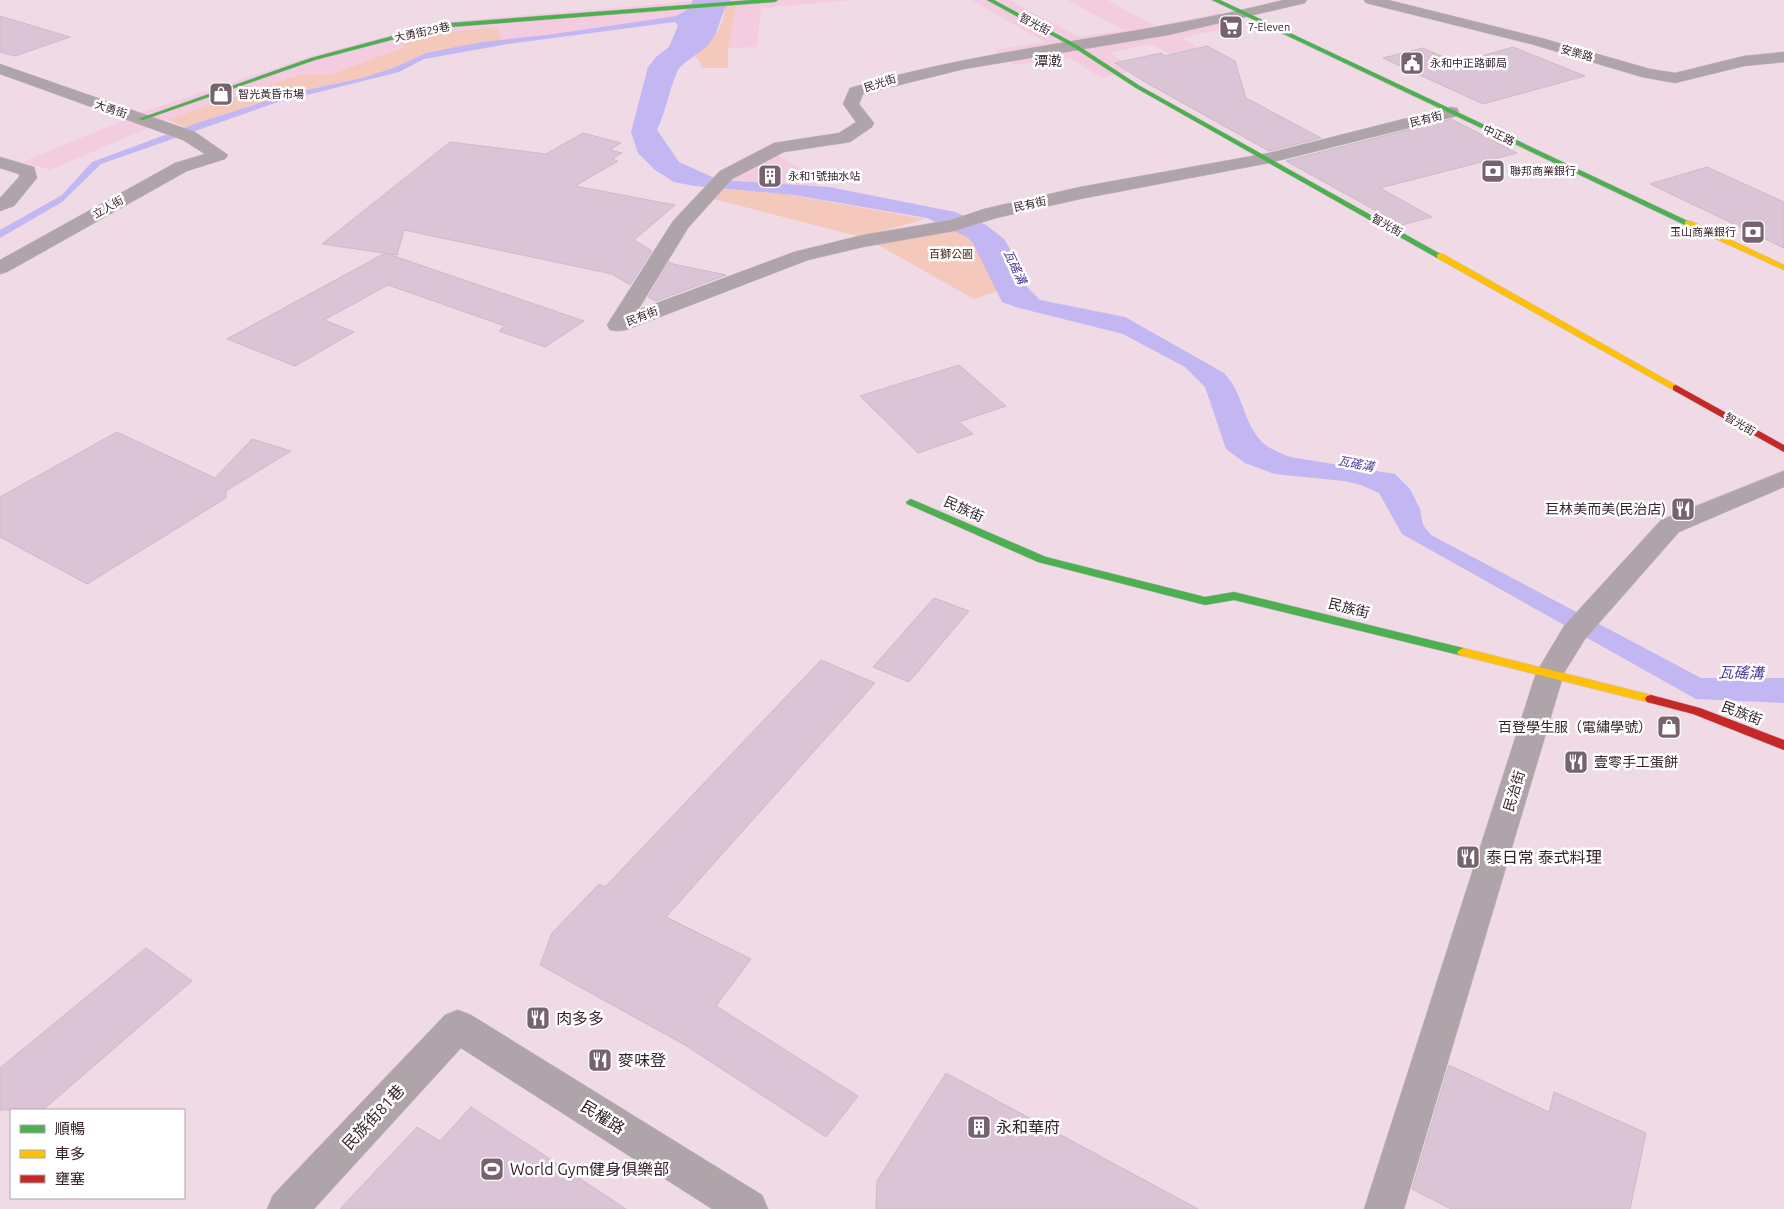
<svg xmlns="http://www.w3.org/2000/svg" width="1784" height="1209" viewBox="0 0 1784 1209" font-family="Ubuntu,'Noto Sans TC',sans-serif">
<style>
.built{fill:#f4cce0}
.green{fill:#f4c8bb}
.water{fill:#c2b6f3}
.building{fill:#dbc4d6;stroke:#cbbbc6}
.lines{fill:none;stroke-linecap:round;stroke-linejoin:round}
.street-casing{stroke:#c9b7c0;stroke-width:1}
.fast-casing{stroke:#c9b7c0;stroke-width:1}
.slow-casing{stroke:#c9b7c0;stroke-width:1}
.jam-casing{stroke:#c9b7c0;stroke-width:1}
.street{fill:#afa4a9;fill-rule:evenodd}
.fast{fill:#4caf50;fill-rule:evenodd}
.slow{fill:#ffc107;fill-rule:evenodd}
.jam{fill:#c62828;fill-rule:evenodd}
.labels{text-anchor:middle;stroke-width:5;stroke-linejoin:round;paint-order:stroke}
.far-street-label{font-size:11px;fill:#36232d;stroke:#fff}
.far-poi-label{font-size:11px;fill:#36232d;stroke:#fff;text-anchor:start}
.far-park-label{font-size:11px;fill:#472512;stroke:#fff}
.far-water-label{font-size:12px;font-style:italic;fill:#4e3a9a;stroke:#fff}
.far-quarter-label{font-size:14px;fill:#36232d;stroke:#fff}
.street-label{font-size:14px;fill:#36232d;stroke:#fff}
.poi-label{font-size:14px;fill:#36232d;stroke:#fff;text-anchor:end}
.water-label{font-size:15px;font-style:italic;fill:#4e3a9a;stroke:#fff}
.near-poi-label{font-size:16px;fill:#36232d;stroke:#fff;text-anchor:start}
.near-street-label{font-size:16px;fill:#36232d;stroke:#fff}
</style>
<rect width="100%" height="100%" fill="#f0dae5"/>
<g class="built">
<polygon points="711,0 853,0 761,8 757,47 728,48 736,7 687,10 676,16 554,34 502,40 497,27 400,44 405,47 329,75 298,75 167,120 50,170 23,162 143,112 311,56 440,22"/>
<polygon points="971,0 1010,0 1079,37 1124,30 1067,0 1107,0 1156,26 1218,13 1244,25 1182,38 1211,55 1181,61 1151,44 1109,53 1138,70 1102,78 1068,57 1016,65 995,50 1045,42"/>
<polygon points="775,154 795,165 829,180 817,186 728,181"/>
</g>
<g class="green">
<path d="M736,6L728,48V68H702L698,59L695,57C708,45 725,27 725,7Z"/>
<polygon points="497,27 502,40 426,53 393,68 362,78 288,94 185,127 167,120 298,75 329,75 405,47 400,44 446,32"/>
<polygon points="722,189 786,194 925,219 861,237 714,199"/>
<polygon points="956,223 997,258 1009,287 974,299 871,241"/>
</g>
<path class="water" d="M693,0H730C720,13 720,31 709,44C701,54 682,61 677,72C669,90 666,111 657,130L679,162L719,180L829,187L955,212L986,225L1004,239L1016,259L1027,287L1040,300L1125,317L1224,373C1243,392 1243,423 1262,442C1269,449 1281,453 1290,457L1395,474L1410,489L1420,509L1423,525L1431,535L1701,678H1784V703L1696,699L1402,534L1379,493L1361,485L1344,481L1275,474L1245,463L1226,449L1205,387L1185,367L1123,334L1019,308L1002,302L973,243L967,237L927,218L794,195L695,186L674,182L655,170L638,153L631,132L648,67L656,57L669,47L678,26L675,22L508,44L424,59L399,72L275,103L101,164L62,202L0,238V230L62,195L92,162L197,123L288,94L362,78L393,68L426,53L482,42L554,34L676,16L687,10Z"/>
<g class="building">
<polygon points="0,16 70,37 15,56 0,52"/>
<polygon points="1207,46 1235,61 1246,98 1321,138 1269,151 1145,82 1115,63 1161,53 1165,56"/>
<polygon points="1513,47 1585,76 1483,104 1383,58 1423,48 1457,63"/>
<polygon points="1451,119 1517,153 1380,188 1432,217 1402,225 1286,161"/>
<polygon points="583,133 621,143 610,150 622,153 612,159 618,161 575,186 675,205 634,240 652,251 630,285 612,274 404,230 397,255 322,244 450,142 546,154"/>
<polygon points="1707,167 1784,202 1784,248 1650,184"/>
<polygon points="385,253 584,321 545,347 499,331 505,326 388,285 324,320 354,332 295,366 227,339"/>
<polygon points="669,262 673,264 726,275 656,301 648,297"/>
<polygon points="959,365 1006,406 959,422 973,434 918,453 860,396"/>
<polygon points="117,432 215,478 252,439 291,451 226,491 226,498 87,584 0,537 0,497"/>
<polygon points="934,598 969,611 909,682 873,667"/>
<polygon points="821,660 875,683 666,917 751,959 716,1006 858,1096 826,1137 685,1045 540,965 552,933 599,884 605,887"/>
<polygon points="146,948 192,981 43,1110 0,1110 0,1068"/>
<polygon points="1449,1065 1549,1112 1554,1092 1646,1133 1630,1209 1451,1209 1412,1189"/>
<polygon points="946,1073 1198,1209 876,1209 877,1181"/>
<polygon points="471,1107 626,1209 340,1209 417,1127 440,1141"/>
</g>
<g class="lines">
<g class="street-casing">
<g id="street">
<path d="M1283,0H1307L1305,3L1168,35L964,69L863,94L859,104L874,123L872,127L850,142L784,152L732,179L688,228L638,310L794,252L863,235L951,220L984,209L1080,187L1269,153L1451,107L1457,108L1459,112L1457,116L1269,163L1080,199L996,218L954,231L863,247L808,260L626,330L618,331L610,330L607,325L673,221L720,171L774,143L839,133L856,122L843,104L850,88C992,46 1140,37 1283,0Z"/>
<polygon points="1364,0 1388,0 1541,38 1650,69 1675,73 1744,56 1784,52 1784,62 1744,66 1675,83 1642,77 1531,44 1366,3"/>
<polygon points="0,64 195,132 228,155 225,159 187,171 7,272 0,274 0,260 175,163 205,154 183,140 0,74"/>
<polygon points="0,157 34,167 37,178 14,206 0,211 0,198 19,177 19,174 0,168"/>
<polygon points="1784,471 1784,487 1679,532 1585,639 1564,673 1404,1209 1364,1209 1536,673 1564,626 1661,520"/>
<polygon points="458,1010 471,1015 762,1195 768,1209 712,1209 461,1048 314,1209 267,1209 273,1195 445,1015"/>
</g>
</g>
<g class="fast-casing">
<g id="fast">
<polygon points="752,0 778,0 775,2 437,28 315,60 143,120 138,119 311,58 437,24"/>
<polygon points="987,0 994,0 1077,45 1140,86 1444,256 1437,258 1136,88 1073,47"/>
<polygon points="1212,0 1220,0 1692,223 1685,225"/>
<polygon points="911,499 1046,557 1205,597 1234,592 1463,648 1469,652 1463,656 1234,600 1205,605 1038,562 907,504 906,502"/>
</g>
</g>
<g class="slow-casing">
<g id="slow">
<polygon points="1685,221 1691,221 1784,265 1784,270 1685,225"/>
<polygon points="1437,254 1443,254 1681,388 1679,390 1673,390 1437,258"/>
<polygon points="1463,648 1655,696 1657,699 1655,702 1651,703 1459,655 1457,652"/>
</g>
</g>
<g class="jam-casing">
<g id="jam">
<polygon points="1676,385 1784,445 1784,452 1673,390 1673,386"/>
<polygon points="1651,695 1700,708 1784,740 1784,750 1693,714 1647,702 1645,699 1647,696"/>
</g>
</g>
<use href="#street" class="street"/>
<use href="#fast" class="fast"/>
<use href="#slow" class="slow"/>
<use href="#jam" class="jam"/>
</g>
<defs>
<g id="supermarket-square" transform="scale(1.25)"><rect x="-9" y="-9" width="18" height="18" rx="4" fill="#77636d" stroke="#fff"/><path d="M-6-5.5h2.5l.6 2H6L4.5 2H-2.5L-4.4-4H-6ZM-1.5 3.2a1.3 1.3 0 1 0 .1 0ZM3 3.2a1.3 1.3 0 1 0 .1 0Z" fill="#fff"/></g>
<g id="civic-square" transform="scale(1.25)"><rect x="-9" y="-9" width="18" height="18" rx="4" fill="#77636d" stroke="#fff"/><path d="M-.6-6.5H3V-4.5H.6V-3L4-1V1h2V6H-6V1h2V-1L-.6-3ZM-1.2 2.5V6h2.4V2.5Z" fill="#fff"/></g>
<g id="shop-square" transform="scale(1.25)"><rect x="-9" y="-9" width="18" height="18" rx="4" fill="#77636d" stroke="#fff"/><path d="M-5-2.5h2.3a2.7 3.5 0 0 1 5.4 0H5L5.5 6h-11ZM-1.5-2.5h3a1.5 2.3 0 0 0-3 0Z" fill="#fff"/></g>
<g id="bank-square" transform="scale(1.25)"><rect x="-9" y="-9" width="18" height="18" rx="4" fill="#77636d" stroke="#fff"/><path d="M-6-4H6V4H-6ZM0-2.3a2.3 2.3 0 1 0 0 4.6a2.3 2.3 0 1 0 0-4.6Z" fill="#fff"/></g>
<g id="building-square" transform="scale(1.25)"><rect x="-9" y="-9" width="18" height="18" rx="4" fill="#77636d" stroke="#fff"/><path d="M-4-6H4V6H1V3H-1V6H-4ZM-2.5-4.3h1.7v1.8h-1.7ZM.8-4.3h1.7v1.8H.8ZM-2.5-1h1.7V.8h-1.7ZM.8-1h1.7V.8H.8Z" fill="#fff"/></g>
<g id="restaurant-square" transform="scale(1.25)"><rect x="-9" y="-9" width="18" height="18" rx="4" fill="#77636d" stroke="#fff"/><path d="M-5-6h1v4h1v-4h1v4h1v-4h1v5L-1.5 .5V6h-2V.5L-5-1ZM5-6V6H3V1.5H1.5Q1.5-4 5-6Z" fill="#fff"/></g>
<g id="stadium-square" transform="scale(1.25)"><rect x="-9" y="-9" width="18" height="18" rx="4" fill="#77636d" stroke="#fff"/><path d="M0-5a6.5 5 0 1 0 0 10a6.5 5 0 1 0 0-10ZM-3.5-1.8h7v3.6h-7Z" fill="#fff"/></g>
</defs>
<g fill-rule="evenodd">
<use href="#supermarket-square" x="1231" y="27"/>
<use href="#civic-square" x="1412" y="63"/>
<use href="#shop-square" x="221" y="94"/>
<use href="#bank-square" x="1493" y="171"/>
<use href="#building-square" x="770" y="176"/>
<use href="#bank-square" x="1753" y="232"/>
<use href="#restaurant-square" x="1683" y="509"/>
<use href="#shop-square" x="1669" y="727"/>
<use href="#restaurant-square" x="1576" y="762"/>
<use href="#restaurant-square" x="1468" y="857"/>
<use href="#restaurant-square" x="538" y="1018"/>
<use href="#restaurant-square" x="600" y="1060"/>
<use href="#building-square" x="979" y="1127"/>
<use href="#stadium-square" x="492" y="1169"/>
</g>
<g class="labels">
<g class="far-street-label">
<text transform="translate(1035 24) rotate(28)" y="4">智光街</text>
<text transform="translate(422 32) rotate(-12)" y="4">大勇街29巷</text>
<text transform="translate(1577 53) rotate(16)" y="4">安樂路</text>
<text transform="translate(880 83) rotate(-18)" y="4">民光街</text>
<text transform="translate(111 109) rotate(19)" y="4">大勇街</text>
<text transform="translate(1426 119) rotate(-14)" y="4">民有街</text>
<text transform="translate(1499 135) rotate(25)" y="4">中正路</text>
<text transform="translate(1030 204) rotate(-13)" y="4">民有街</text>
<text transform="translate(108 207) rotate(-29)" y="4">立人街</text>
<text transform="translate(1387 225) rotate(29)" y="4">智光街</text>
<text transform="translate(642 316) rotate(-21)" y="4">民有街</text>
<text transform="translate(1740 424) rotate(30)" y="4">智光街</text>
</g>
<g class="far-poi-label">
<text x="1248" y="31">7-Eleven</text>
<text x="1430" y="67">永和中正路郵局</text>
<text x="238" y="98">智光黃昏市場</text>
<text x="1510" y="175">聯邦商業銀行</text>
<text x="788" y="180">永和1號抽水站</text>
<text x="1736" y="236" text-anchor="end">玉山商業銀行</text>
</g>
<g class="far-park-label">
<text x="951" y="258">百獅公園</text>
</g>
<g class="far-water-label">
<text transform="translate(1015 267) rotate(65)" y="4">瓦磘溝</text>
<text transform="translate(1356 464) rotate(11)" y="4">瓦磘溝</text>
</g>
<g class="far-quarter-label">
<text x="1048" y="66">潭漧</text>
</g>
<g class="street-label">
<text transform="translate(964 509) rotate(24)" y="5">民族街</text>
<text transform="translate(1349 608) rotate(14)" y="5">民族街</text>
<text transform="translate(1742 713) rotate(21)" y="5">民族街</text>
<text transform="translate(1514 791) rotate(-73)" y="5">民治街</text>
</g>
<g class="poi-label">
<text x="1666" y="514">巨林美而美(民治店)</text>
<text x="1652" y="732">百登學生服（電繡學號）</text>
<text x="1594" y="767" text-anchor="start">壹零手工蛋餅</text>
</g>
<g class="water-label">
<text transform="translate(1741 673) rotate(1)" y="5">瓦磘溝</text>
</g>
<g class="near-poi-label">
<text x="1486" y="863">泰日常 泰式料理</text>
<text x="556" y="1024">肉多多</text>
<text x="618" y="1066">麥味登</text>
<text x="996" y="1133">永和華府</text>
<text x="510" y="1175">World Gym健身俱樂部</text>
</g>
<g class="near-street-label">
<text transform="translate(373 1117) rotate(-47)" y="6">民族街81巷</text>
<text transform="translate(603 1117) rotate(32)" y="6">民權路</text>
</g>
</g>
<rect x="10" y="1109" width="175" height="90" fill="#ffffff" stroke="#afa7ab"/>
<rect x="20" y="1125" width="25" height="8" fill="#4caf50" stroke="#afa7ab"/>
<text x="55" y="1134" font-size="15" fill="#36232d">順暢</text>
<rect x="20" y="1150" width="25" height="8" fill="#ffc107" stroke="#afa7ab"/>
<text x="55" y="1159" font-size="15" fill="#36232d">車多</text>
<rect x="20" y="1175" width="25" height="8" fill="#c62828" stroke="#afa7ab"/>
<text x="55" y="1184" font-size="15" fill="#36232d">壅塞</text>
</svg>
